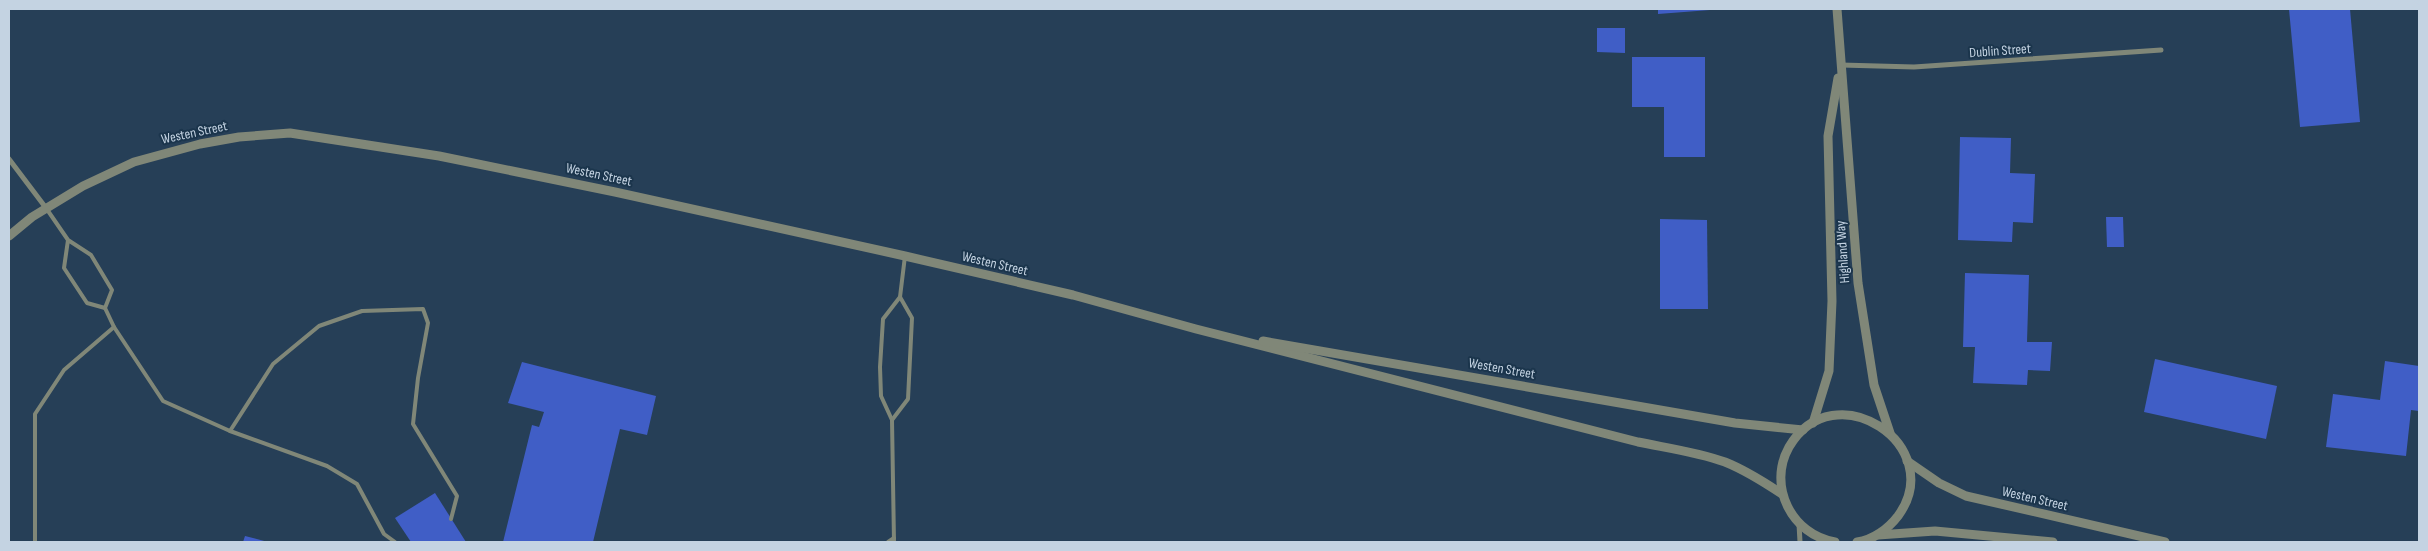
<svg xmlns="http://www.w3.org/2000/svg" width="2428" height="551" viewBox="0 0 2428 551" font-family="'Sofia Sans Condensed',sans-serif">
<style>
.building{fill:#405ec6}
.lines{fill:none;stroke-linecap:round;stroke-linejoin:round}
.service{stroke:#808778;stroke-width:4}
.minor{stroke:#808778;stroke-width:5}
.tertiary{stroke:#808778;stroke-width:9}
.labels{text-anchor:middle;stroke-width:4;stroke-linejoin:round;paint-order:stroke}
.street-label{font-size:14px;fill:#c4d3e2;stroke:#1b354c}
</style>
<rect width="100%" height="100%" fill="#263f57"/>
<g class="building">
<polygon points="1658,9 1710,9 1710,10 1658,14"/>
<polygon points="2289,9 2350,9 2360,122 2300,127"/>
<polygon points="1597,28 1625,28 1625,53 1597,52"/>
<polygon points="1632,57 1705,57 1705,157 1664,157 1664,107 1632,107"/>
<polygon points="1960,137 2011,138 2010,173 2035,174 2033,223 2013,222 2012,242 1958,240"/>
<polygon points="2106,217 2123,217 2124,247 2107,247"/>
<polygon points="1660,219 1707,220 1708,309 1660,309"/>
<polygon points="1965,273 2029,275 2027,342 2052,342 2050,371 2028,370 2027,385 1973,383 1975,347 1963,347"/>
<polygon points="2155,359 2277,386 2266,439 2144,412"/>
<polygon points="2385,361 2419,366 2419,411 2411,410 2406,456 2326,447 2333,394 2380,400"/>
<polygon points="522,362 656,396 647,435 620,429 593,542 503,542 532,425 539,427 544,412 508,403"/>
<polygon points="435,493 466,542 411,542 395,518"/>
<polygon points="245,536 268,542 243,542"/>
</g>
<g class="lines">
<g class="service">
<polyline points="46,208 68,240 91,255 112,290 105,308 87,303 64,268 68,240"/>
<polyline points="105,308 114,327 163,401 230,431 327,466 357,484 384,534 395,542"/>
<polyline points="892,420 908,399 912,318 900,297"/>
<polyline points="230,431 273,364 319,326 362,311 423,309 428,323 418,378 413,424 457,496 451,519"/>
<polyline points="35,542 35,414 64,370 114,327"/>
<polyline points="888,542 894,538"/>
<polyline points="894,542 892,420 881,396 880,367 883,319 900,297 905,256"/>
</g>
<g class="minor">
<polyline points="1841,65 1914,67 2161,50"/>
<polyline points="9,159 46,208"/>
<polyline points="1799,524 1800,542"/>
</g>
<g class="tertiary">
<polyline points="1837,9 1858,283 1874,385 1890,433"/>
<path d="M9,236L32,217L83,186L134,162L200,144L239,137L290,133L439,156L615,192L905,256L1073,295L1196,329L1638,442C1667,448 1697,452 1725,462C1745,470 1764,482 1782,494"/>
<polyline points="1263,341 1735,423 1803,430"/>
<polyline points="1813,423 1829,371 1832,301 1828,136 1838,78"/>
<polyline points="1907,461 1939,483 1966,496 2165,542"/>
<polyline points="1878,535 1935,531 2053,542"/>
<path d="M1835,542C1792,535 1767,486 1789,447C1834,370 1949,446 1898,516C1888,529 1873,540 1857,542"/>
</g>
</g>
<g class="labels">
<g class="street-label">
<text transform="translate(2000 50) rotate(-4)" y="5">Dublin Street</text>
<text transform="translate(194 132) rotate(-12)" y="5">Westen Street</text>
<text transform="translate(599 174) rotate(12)" y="5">Westen Street</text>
<text transform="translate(1842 252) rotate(-94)" y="5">Highland Way</text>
<text transform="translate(995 263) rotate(13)" y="5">Westen Street</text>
<text transform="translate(1502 368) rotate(10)" y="5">Westen Street</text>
<text transform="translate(2035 498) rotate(13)" y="5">Westen Street</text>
</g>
</g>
<rect width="2428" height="551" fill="none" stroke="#c4d3e2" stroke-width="20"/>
</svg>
